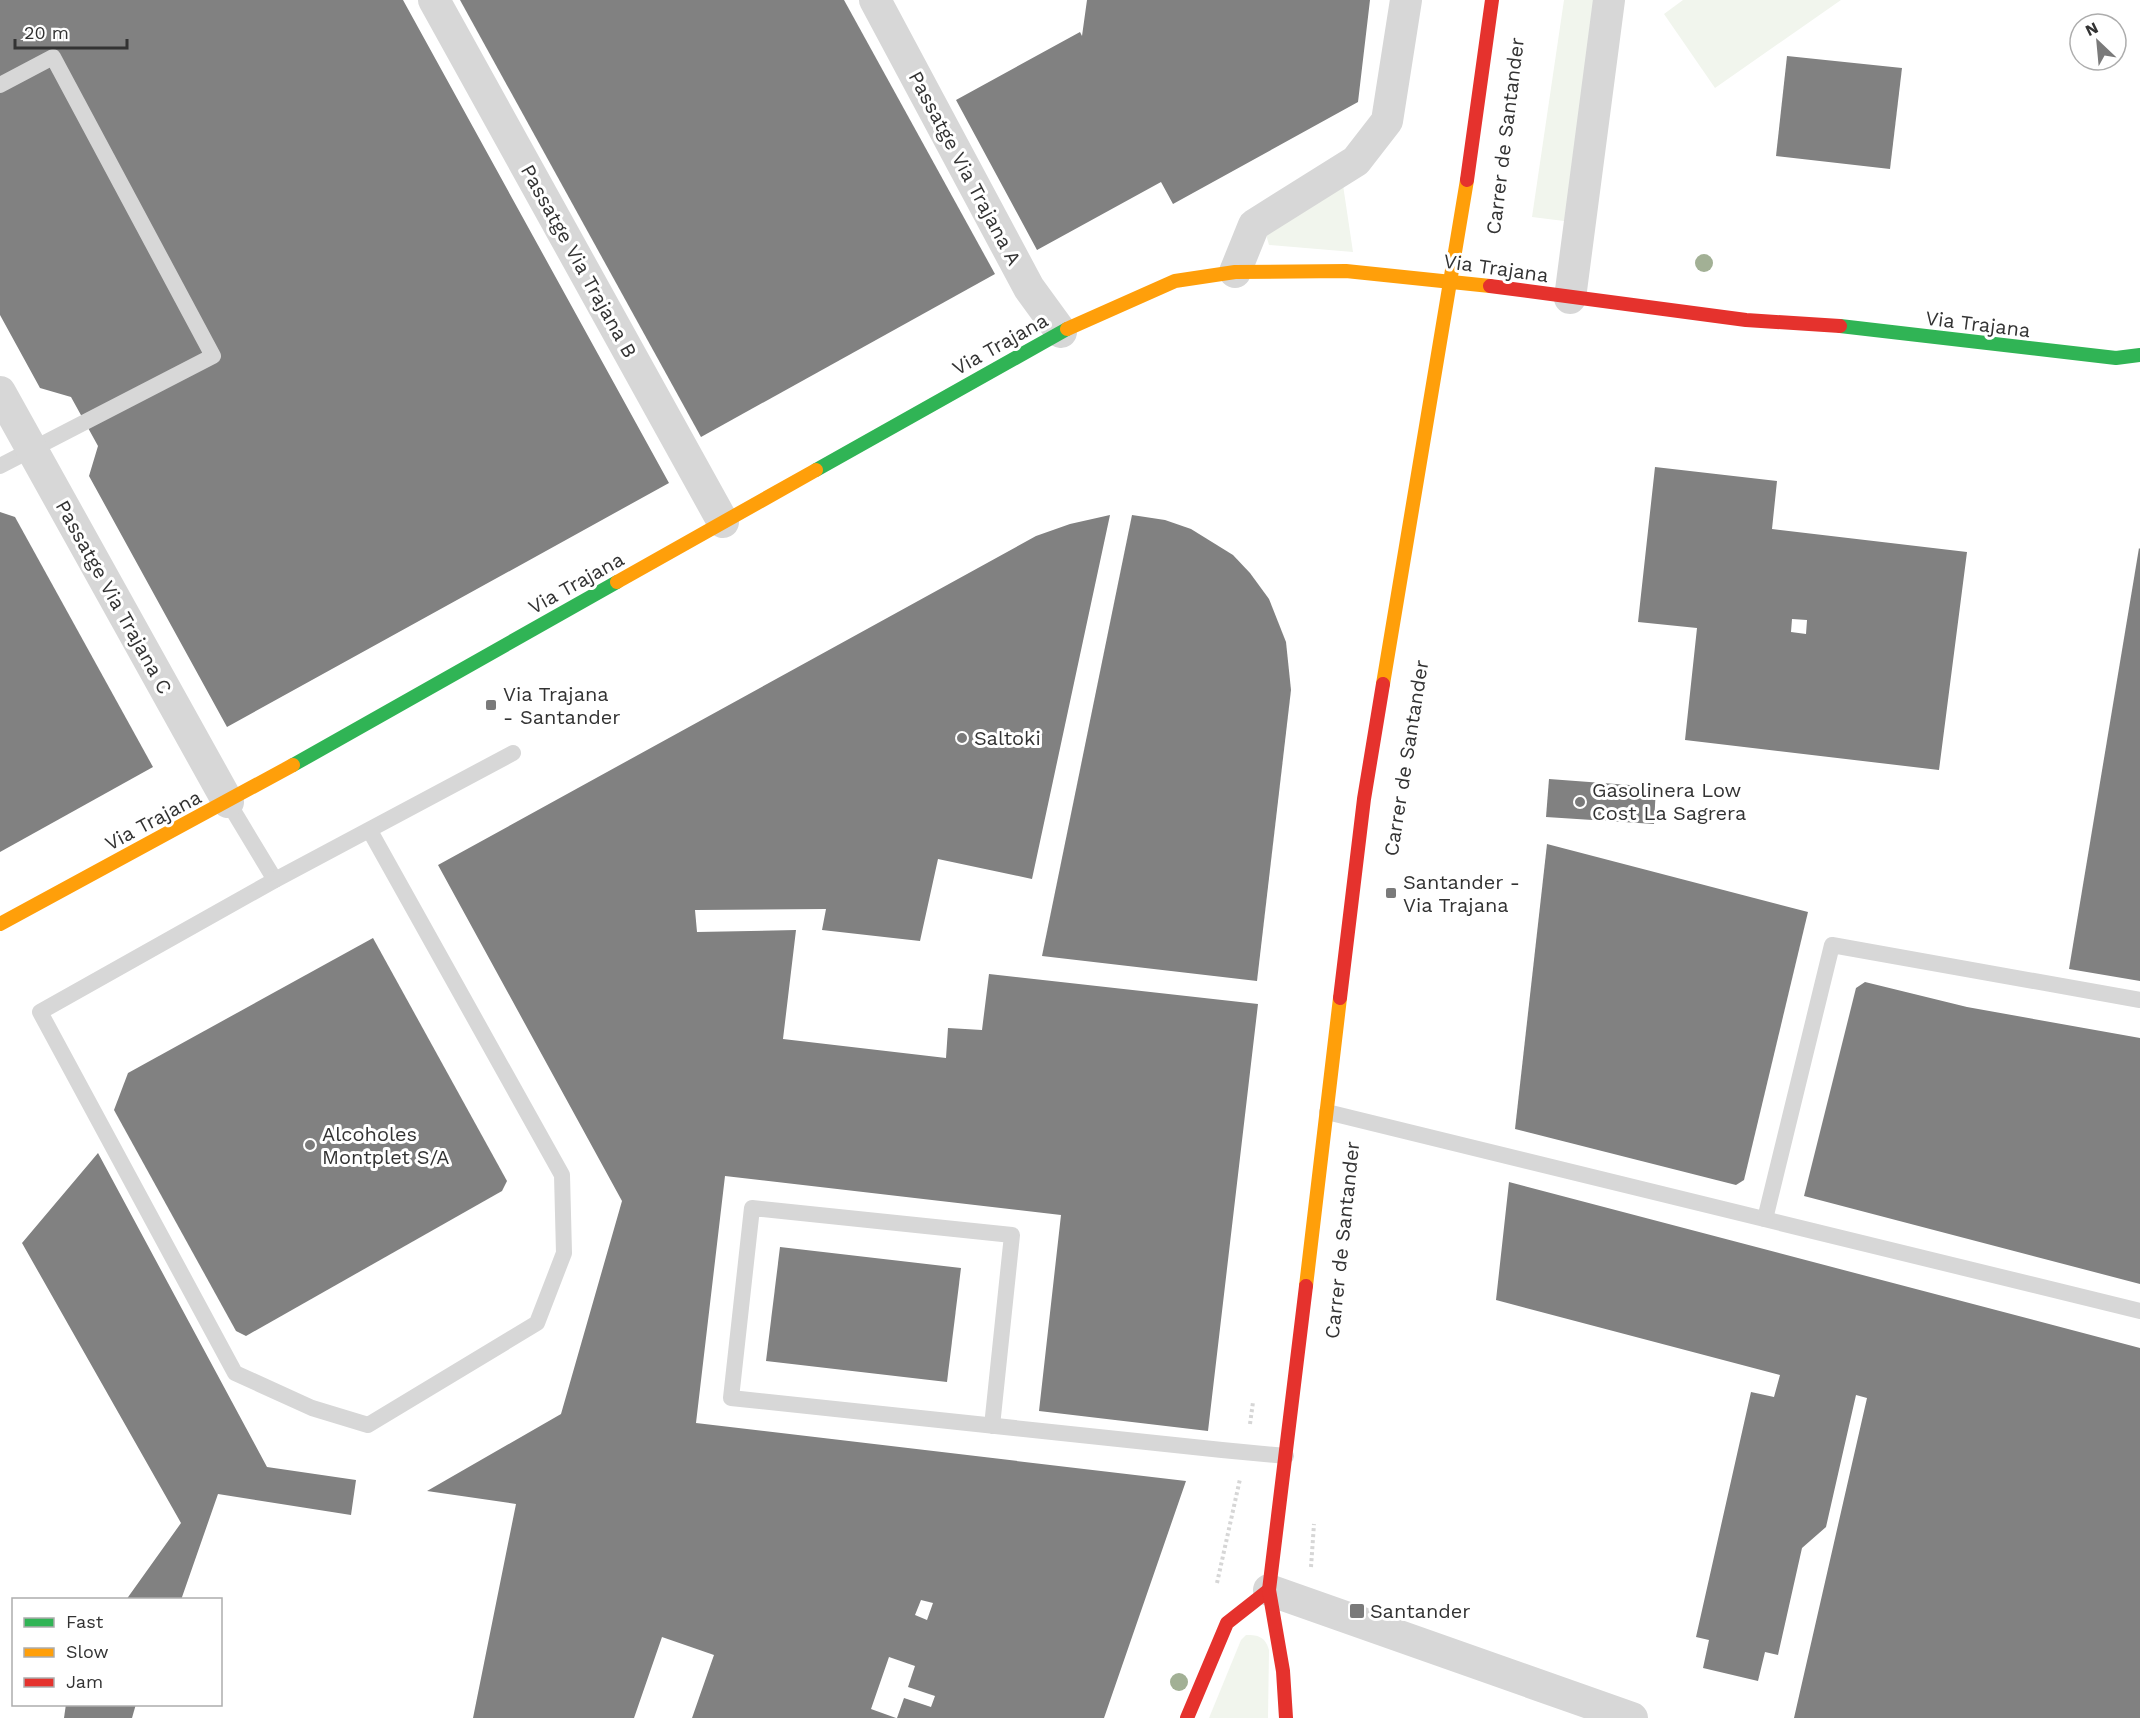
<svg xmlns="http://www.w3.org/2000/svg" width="2140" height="1718" viewBox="0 0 2140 1718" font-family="'Work Sans',sans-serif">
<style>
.green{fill:#f1f5ed}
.building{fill:#818181;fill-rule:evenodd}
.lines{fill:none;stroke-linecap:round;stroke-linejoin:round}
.path{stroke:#d6d6d6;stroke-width:4;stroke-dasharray:3 3;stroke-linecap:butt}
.lane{stroke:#d7d7d7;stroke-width:16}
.street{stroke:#d7d7d7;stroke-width:32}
.fast{stroke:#30b455;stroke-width:14}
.slow{stroke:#ff9f0a;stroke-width:14}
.jam{stroke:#e5322d;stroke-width:14}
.tree{fill:#a2b095}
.poi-dot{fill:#7a7a7a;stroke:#fff;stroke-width:2}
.labels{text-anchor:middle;stroke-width:6;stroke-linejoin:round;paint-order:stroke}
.street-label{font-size:20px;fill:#333;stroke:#fff}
.poi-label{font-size:20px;fill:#333;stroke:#fff;text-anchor:start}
</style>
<rect width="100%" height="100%" fill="#fff"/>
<g class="green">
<polygon points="1564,0 1598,0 1572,222 1532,217"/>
<polygon points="1683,0 1841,0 1715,88 1664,14"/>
<polygon points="1343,185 1353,252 1269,245 1265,231"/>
<path d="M1246,1635C1259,1635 1265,1637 1269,1650L1268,1718H1209L1241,1640Z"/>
</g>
<g class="building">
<polygon points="0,0 403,0 669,483 227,727 89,476 98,446 71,397 40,388 0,315"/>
<polygon points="460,0 844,0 995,274 701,437"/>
<polygon points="1087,0 1370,0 1358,102 1173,204 1161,182 1037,250 956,100 1080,32 1082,36"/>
<polygon points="1787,56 1902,68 1890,169 1776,156"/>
<path d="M1655,467L1777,481L1772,529L1967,552L1939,770L1685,740L1697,628L1638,622ZM1792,619L1807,620L1806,634L1791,632Z"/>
<polygon points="0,512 15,517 153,767 0,852"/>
<path d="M1110,515L1032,879L938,859L920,941L822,930L826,909L695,910L697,932L796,930L783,1039L946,1058L948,1028L982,1030L989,974L1258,1004L1208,1431L1039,1411L1061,1215L725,1176L696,1423L1186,1481L1104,1718H897L904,1698L931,1707L935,1696L908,1687L915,1666L889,1657L871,1709L896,1718H692L714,1655L662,1637L634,1718H473L516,1504L427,1491L561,1414L622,1201L438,865L1036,536L1070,524ZM921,1600L933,1603L927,1620L915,1615Z"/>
<polygon points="1132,515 1165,520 1191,529 1233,555 1250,573 1269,599 1286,642 1291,690 1257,981 1042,956"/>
<polygon points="2139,548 2140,549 2140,981 2069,969"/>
<polygon points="1549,779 1656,787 1654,824 1546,817"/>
<polygon points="1547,844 1808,912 1744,1180 1736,1185 1515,1129"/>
<polygon points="373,938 507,1181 502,1191 246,1336 236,1331 114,1110 128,1073"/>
<polygon points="1865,982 1967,1007 2140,1038 2140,1284 1804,1196 1856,988"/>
<polygon points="98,1153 267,1467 356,1480 351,1515 218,1494 181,1600 126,1600 181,1523 22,1243"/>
<polygon points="1509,1182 2140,1348 2140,1718 1794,1718 1867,1398 1856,1395 1826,1527 1802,1548 1778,1655 1765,1652 1758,1681 1703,1668 1709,1640 1696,1637 1751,1392 1774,1397 1780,1375 1496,1300"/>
<polygon points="780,1247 961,1268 947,1382 766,1361"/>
<polygon points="66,1704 136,1704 132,1718 64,1718"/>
</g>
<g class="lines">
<g class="path">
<polyline points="1250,1424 1253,1402"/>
<polyline points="1311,1567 1314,1524"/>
<polyline points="1217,1583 1240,1479"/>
</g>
<g class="lane">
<polyline points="0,85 53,57 213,356 0,466"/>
<polyline points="228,802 275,880"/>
<polyline points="370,831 562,1175 564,1253 537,1323 368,1425 312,1408 235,1373 40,1012 275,880 513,753"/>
<polyline points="1327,1112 2140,1311"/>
<polyline points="1765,1219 1832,945 2140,1000"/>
<polyline points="992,1426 1012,1235 752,1208 731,1398 1222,1450 1286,1456"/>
</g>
<g class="street">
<polyline points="434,0 723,522"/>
<polyline points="875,0 1029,288 1061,332"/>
<polyline points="1235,272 1254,225 1356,161 1387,121 1406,0"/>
<polyline points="1570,298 1609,0"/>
<polyline points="0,392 228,802"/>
<polyline points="1269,1590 1632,1718"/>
</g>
<g class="fast">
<polyline points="1840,326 2116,358 2140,355"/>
<polyline points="816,470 1067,329"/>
<polyline points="293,765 617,582"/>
</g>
<g class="slow">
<polyline points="1067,329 1175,281 1235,272 1346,271 1490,286"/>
<polyline points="617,582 816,470"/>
<polyline points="1383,684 1467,180"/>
<polyline points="0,924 293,765"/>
<polyline points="1306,1286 1340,998"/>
</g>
<g class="jam">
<polyline points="1467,180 1492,0"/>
<polyline points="1490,286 1746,320 1840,326"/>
<polyline points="1340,998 1364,799 1383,684"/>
<polyline points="1187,1718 1227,1623 1269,1590"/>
<polyline points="1286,1718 1283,1671 1269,1590 1306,1286"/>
</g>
</g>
<g class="tree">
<circle cx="1704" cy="263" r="9"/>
<circle cx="1179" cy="1682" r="9"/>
</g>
<g class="poi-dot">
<rect x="485" y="699" width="12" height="12" rx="3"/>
<circle cx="962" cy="738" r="6"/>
<circle cx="1580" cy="802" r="6"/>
<rect x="1385" y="887" width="12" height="12" rx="3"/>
<circle cx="310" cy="1145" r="6"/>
<rect x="1349" y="1603" width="16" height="16" rx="3"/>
</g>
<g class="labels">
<g class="street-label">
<text transform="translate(1505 136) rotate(-83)" y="7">Carrer de Santander</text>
<text transform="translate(965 168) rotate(62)" y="7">Passatge Via Trajana A</text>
<text transform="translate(579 261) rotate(61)" y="7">Passatge Via Trajana B</text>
<text transform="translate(1496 268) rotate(8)" y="7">Via Trajana</text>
<text transform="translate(1978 324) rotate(7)" y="7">Via Trajana</text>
<text transform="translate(1000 344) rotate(-29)" y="7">Via Trajana</text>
<text transform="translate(576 583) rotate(-29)" y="7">Via Trajana</text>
<text transform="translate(114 597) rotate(61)" y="7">Passatge Via Trajana C</text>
<text transform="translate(1406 758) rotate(-81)" y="7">Carrer de Santander</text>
<text transform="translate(153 820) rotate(-28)" y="7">Via Trajana</text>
<text transform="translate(1342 1240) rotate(-84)" y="7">Carrer de Santander</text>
</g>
<g class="poi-label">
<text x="503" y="701">Via Trajana<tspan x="503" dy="23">- Santander</tspan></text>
<text x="974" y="745">Saltoki</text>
<text x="1592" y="797">Gasolinera Low<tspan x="1592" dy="23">Cost La Sagrera</tspan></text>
<text x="1403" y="889">Santander -<tspan x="1403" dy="23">Via Trajana</tspan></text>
<text x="322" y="1141">Alcoholes<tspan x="322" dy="23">Montplet S/A</tspan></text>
<text x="1370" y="1618">Santander</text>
</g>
</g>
<rect x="12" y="1598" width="210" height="108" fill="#ffffff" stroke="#adadad" stroke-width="1.5"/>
<rect x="24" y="1618" width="30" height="9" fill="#30b455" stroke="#adadad" stroke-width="1.5"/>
<text x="66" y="1628" font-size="18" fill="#333333">Fast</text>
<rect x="24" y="1648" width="30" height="9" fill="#ff9f0a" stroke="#adadad" stroke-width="1.5"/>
<text x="66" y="1658" font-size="18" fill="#333333">Slow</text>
<rect x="24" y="1678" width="30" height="9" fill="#e5322d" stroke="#adadad" stroke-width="1.5"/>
<text x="66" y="1688" font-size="18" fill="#333333">Jam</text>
<g transform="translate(2098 42) rotate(334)"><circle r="28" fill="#ffffff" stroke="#adadad" stroke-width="1.5"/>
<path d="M0-4.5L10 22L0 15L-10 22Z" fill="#7a7a7a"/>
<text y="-9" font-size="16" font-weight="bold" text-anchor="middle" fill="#333333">N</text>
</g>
<path d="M15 39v9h112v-9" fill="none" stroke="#333333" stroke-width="3"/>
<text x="24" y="39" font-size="18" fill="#333333" stroke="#ffffff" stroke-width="4.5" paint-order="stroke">20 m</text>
</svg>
